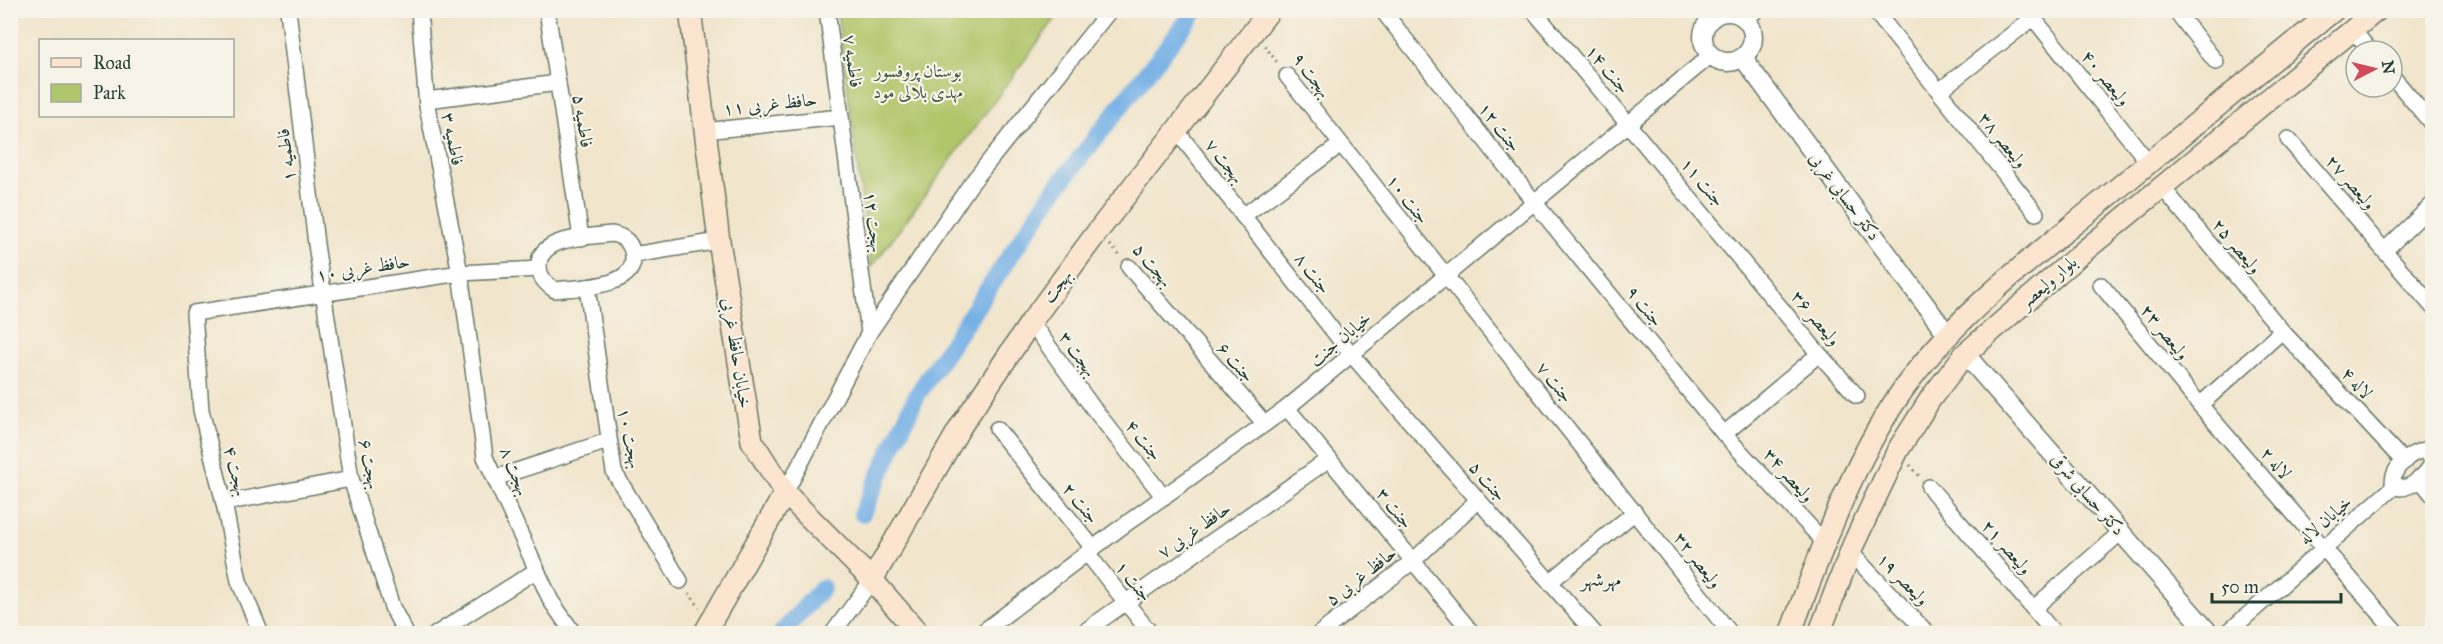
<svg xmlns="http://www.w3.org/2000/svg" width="2443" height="644" viewBox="0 0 2443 644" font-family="'IM FELL Great Primer',Amiri,serif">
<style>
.park{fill:#b1c66b;stroke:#688250;stroke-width:1.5}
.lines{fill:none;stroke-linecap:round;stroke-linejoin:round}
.canal{stroke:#74b0e6;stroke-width:18}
.minor-casing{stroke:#687869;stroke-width:18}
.tertiary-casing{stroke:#687869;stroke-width:21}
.secondary-casing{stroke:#687869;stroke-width:24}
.path{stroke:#687869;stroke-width:3;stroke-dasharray:1.5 4.5;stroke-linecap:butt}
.minor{stroke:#fff;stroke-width:15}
.tertiary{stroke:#fff;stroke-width:18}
.secondary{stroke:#fbe5cf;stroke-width:21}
.labels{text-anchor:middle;stroke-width:4.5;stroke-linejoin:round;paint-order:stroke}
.street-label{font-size:18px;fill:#1f3d34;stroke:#f7f3e8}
.park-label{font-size:18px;fill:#3c583f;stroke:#f7f3e8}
.neighbourhood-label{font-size:20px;fill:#1f3d34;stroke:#f7f3e8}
</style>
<rect width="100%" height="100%" fill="#f7f3e8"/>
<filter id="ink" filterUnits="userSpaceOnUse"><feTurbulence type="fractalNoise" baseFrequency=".0167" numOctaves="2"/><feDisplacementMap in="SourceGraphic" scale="12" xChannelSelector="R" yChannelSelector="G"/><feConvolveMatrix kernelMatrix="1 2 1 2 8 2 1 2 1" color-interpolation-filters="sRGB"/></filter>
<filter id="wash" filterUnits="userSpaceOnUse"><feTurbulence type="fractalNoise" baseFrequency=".008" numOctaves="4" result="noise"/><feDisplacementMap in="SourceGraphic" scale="24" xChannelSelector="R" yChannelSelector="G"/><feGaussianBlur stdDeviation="1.35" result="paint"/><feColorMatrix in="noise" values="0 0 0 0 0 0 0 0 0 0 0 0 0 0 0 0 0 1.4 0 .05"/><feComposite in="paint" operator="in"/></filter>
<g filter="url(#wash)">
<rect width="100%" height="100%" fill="#f1e5cb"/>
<polygon class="park" points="837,11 1061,11 871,268"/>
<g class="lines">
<g class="canal">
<polyline points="862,513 917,395 1051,195 1196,10"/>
<polyline points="781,634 822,588"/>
</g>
</g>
</g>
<g filter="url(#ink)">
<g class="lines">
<g class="minor-casing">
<g id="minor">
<polyline points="288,10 316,244 351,479 392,607 406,634"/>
<polyline points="419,10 427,106 460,273 485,457 551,601 574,634"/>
<polyline points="547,10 581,238"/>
<polyline points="827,10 869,333"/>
<polyline points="1382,10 1535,203 1724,434 1825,543"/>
<polyline points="1533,10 1819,354 1857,396"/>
<polyline points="1874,10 2036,213"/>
<polyline points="2027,10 2149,163"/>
<polyline points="2175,10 2216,62"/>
<polyline points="1745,19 1757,10"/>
<polyline points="2353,30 2370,51"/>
<polyline points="1287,76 1731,634"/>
<polyline points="2392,76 2432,124"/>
<polyline points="1939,91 2033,18"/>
<polyline points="427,100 558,83"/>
<polyline points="1176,130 1352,355 1595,634"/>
<polyline points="704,131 841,117"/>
<polyline points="2288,139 2432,306"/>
<polyline points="2162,187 2282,331 2404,462"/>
<polyline points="1243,216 1340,145"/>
<path d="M612,234C622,236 630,241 632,251C642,289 578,287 555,290C547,285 540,279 539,268C536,236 590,237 612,234Z"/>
<polyline points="2385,250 2432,205"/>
<polyline points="633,255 719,241"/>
<polyline points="1129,267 1265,424"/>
<polyline points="2101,285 2200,405 2398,634"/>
<polyline points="587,287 614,472 680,581"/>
<polyline points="1031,322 1093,408 1164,497"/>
<polyline points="2200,405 2282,331"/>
<polyline points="1287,408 1473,634"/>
<polyline points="997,429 1093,548"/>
<polyline points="1724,434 1819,354"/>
<path d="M2432,459L2424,450C2410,453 2393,467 2393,482L2400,488C2412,488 2427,474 2432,463"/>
<polyline points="495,478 608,441"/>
<polyline points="2419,478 2432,494"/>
<polyline points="1929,487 2055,634"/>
<polyline points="785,493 869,333 970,185 1110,10"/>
<polyline points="224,503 351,479"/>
<polyline points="1850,552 1928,634"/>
<polyline points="1087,553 1151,634"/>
<polyline points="1550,582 1635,512"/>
<polyline points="2034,608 2121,532"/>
<polyline points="261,634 239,581 224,503 201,410 194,313 460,273 539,269"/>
<polyline points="436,634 537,570"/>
<polyline points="832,634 872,580"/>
<polyline points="980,634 1116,531 1287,408 1710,56"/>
<polyline points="1081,634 1329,459"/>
<polyline points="1319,634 1413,561 1478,500"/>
<polyline points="2226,634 2395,486"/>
</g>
</g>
<g class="tertiary-casing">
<g id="tertiary">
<circle cx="1728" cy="37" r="25"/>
<polyline points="1743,58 1947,334"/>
<polyline points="1965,354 2210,634"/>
</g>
</g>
<g class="secondary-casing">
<g id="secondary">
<polyline points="690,10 719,241 752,441 785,493 872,580 919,634"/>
<polyline points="872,580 961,426 1031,322 1098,231 1270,10"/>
<polyline points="704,634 785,493"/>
<path d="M1790,634C1823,547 1854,455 1910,380C1961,312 2030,260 2095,207C2175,141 2255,76 2334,10"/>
<polyline points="1819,634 1854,543 1898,450 1931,398 1965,354 2078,256 2377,10"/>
</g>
</g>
<g class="path">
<polyline points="1265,46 1279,65"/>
<polyline points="1110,245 1120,256"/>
<polyline points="1910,465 1919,476"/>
<polyline points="689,593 700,608"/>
</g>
<use href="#minor" class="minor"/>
<use href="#tertiary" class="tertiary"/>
<use href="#secondary" class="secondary"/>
</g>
</g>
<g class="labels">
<g class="street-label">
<text transform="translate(853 61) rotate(83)" y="6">فاطمیه ۷</text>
<text transform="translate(1608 69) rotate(50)" y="6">جنت ۱۴</text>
<text transform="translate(1312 75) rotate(53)" y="6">بهجت ۹</text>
<text transform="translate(2106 78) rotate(51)" y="6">ولیعصر ۴۰</text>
<text transform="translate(770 104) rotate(-6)" y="6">حافظ غربی ۱۱</text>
<text transform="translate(583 121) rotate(81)" y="6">فاطمیه ۵</text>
<text transform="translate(1500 127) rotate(52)" y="6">جنت ۱۲</text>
<text transform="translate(453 139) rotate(79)" y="6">فاطمیه ۳</text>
<text transform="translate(2003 140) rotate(51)" y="6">ولیعصر ۳۸</text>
<text transform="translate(286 155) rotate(-97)" y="6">فاطمیه ۱</text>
<text transform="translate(1225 161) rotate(52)" y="6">بهجت ۷</text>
<text transform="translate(1703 182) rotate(50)" y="6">جنت ۱۱</text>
<text transform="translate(2351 182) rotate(49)" y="6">ولیعصر ۲۷</text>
<text transform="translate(1845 196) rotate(53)" y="6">دکتر حسابی غربی</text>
<text transform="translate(1408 199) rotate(52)" y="6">جنت ۱۰</text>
<text transform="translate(874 222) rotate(83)" y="6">بهجت ۱۲</text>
<text transform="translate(2237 246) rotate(50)" y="6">ولیعصر ۲۵</text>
<text transform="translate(1153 265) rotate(50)" y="6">بهجت ۵</text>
<text transform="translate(363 268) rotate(-9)" y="6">حافظ غربی ۱۰</text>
<text transform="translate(1313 273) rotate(52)" y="6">جنت ۸</text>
<text transform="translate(2048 282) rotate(-41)" y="6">بلوار ولیعصر</text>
<text transform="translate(1057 286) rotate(-53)" y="6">بهجت</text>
<text transform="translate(1645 306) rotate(51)" y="6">جنت ۹</text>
<text transform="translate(1816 318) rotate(50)" y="6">ولیعصر ۳۶</text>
<text transform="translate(2165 332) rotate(51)" y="6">ولیعصر ۲۳</text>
<text transform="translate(1340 339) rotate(-40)" y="6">خیابان جنت</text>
<text transform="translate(737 353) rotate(81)" y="6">خیابان حافظ غربی</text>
<text transform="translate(1078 354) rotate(54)" y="6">بهجت ۳</text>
<text transform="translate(1236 362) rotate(49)" y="6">جنت ۶</text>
<text transform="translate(1555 382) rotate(51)" y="6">جنت ۷</text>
<text transform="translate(2357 383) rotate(47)" y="6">لاله ۴</text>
<text transform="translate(630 438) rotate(78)" y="6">بهجت ۱۰</text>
<text transform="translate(1144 440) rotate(51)" y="6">جنت ۴</text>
<text transform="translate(2276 463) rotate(49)" y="6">لاله ۲</text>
<text transform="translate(370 464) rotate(79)" y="6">بهجت ۶</text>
<text transform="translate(236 471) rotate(76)" y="6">بهجت ۴</text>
<text transform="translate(515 471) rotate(68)" y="6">بهجت ۸</text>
<text transform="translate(1789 475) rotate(48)" y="6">ولیعصر ۳۴</text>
<text transform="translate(1488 481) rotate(49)" y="6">جنت ۵</text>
<text transform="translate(2088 494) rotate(49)" y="6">دکتر حسابی شرقی</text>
<text transform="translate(1081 503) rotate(51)" y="6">جنت ۲</text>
<text transform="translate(1395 508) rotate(51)" y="6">جنت ۳</text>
<text transform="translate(2325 520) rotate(-41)" y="6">خیابان لاله</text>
<text transform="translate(1194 530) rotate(-35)" y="6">حافظ غربی ۷</text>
<text transform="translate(2007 547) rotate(49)" y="6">ولیعصر ۲۱</text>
<text transform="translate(1698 560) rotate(52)" y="6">ولیعصر ۳۲</text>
<text transform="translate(1361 576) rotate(-38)" y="6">حافظ غربی ۵</text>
<text transform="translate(1903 579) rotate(46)" y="6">ولیعصر ۱۹</text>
<text transform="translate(1134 581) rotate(51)" y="6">جنت ۱</text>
</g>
<g class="park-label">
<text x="918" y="77">بوستان پروفسور<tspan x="918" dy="21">مهدی بلالی مود</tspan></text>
</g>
<g class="neighbourhood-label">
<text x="1601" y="586">مهرشهر</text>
</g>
</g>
<rect width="2443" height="644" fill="none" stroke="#f7f3e8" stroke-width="36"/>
<rect x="39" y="39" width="195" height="78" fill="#f7f3e8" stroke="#a1aaa0" stroke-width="1.5"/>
<rect x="51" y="58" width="30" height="9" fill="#fbe5cf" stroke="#a1aaa0" stroke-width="1.5"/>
<text x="93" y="69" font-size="18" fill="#1f3d34">Road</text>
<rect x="51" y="84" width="30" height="18" fill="#b1c66b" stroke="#a1aaa0" stroke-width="1.5"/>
<text x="93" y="99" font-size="18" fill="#1f3d34">Park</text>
<g transform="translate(2374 69) rotate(83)"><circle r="28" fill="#f7f3e8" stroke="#a1aaa0" stroke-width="1.5"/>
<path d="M0-4.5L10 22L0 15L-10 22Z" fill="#d1495b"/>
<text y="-9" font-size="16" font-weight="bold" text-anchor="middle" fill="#1f3d34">N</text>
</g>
<path d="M2212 593v9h129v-9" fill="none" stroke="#1f3d34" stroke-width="3"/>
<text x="2221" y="593" font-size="18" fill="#1f3d34" stroke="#f7f3e8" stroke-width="4.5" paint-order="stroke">50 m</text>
</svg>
